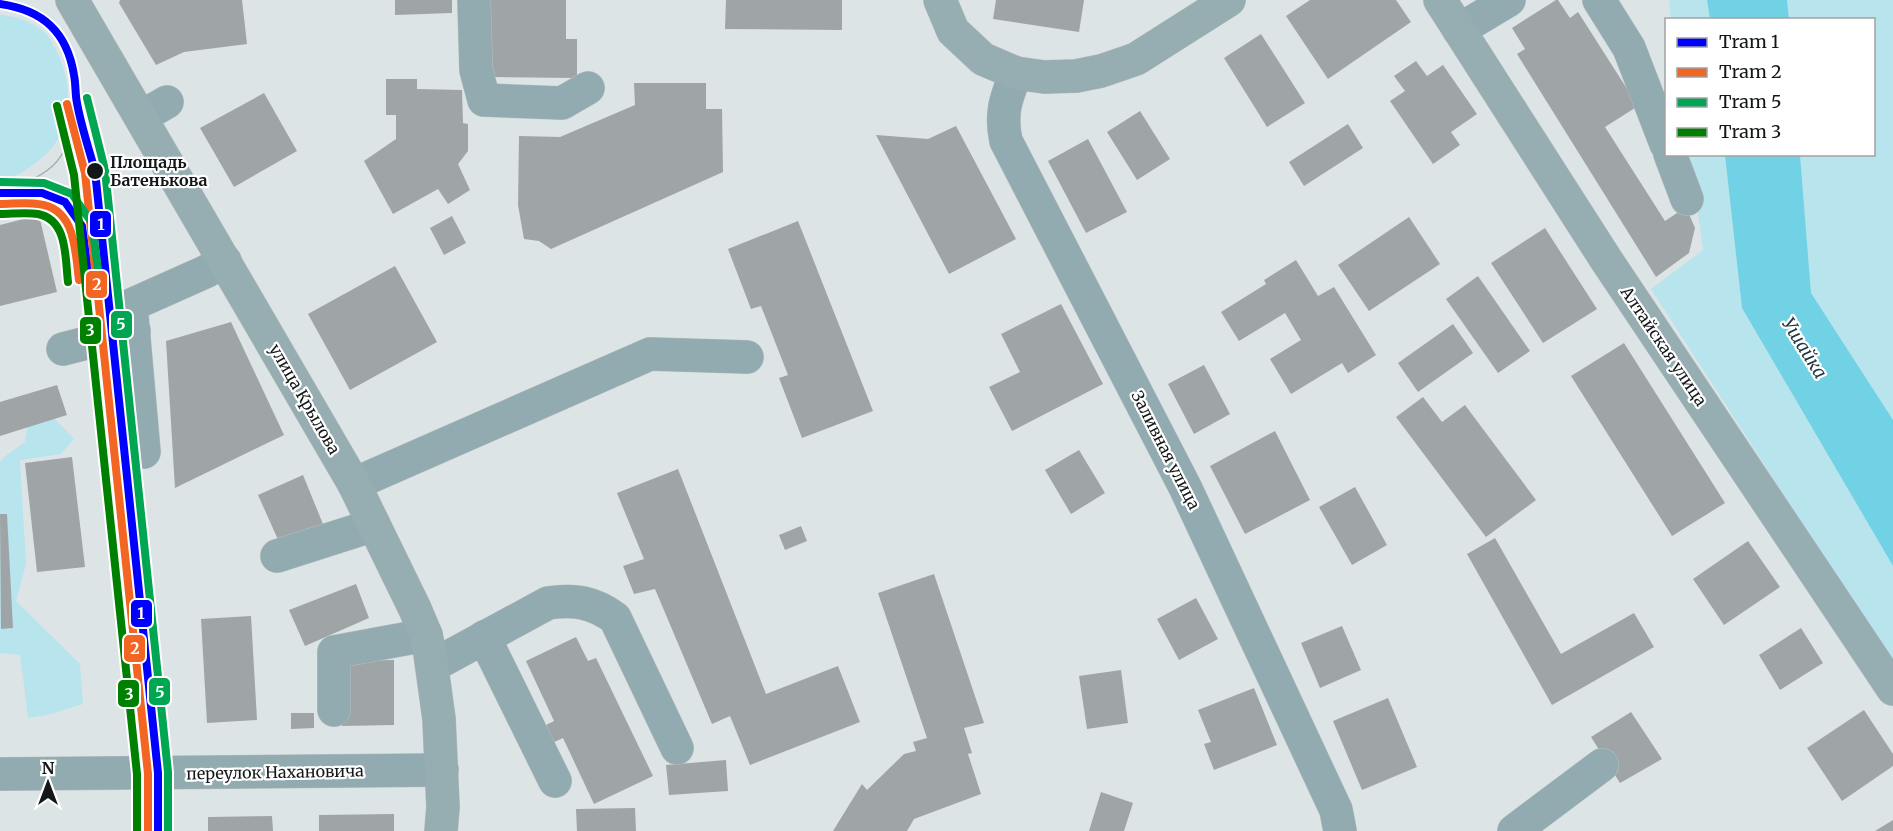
<svg xmlns="http://www.w3.org/2000/svg" width="1893" height="831" viewBox="0 0 1893 831" font-family="Merriweather,serif">
<style>
.green{fill:#b7e4ed}
.water{fill:#70d2e4}
.building{fill:#9fa5a6}
.lines{fill:none;stroke-linecap:round;stroke-linejoin:round}
.minor-casing{stroke:#b9bec0;stroke-width:34}
.major-casing{stroke:#b9bec0;stroke-width:34}
.minor{stroke:#92abb0;stroke-width:33}
.major{stroke:#96adb1;stroke-width:33}
.tram{stroke:#a0adaf;stroke-width:1.5}
.tram-1-casing{stroke:#fff;stroke-width:12}
.tram-2-casing{stroke:#fff;stroke-width:12}
.tram-3-casing{stroke:#fff;stroke-width:12}
.tram-4-casing{stroke:#fff;stroke-width:12}
.tram-1{stroke:#00f;stroke-width:8}
.tram-2{stroke:#f26522;stroke-width:8}
.tram-3{stroke:#00a651;stroke-width:8}
.tram-4{stroke:#008000;stroke-width:8}
.stop-dot{fill:#131718;stroke:#fff;stroke-width:2}
.labels{text-anchor:middle;stroke-width:4.5;stroke-linejoin:round;paint-order:stroke}
.stop-label{font-size:16px;font-weight:bold;fill:#131718;stroke:#fff;text-anchor:start}
.street-label{font-size:16px;fill:#131718;stroke:#fff}
.water-label{font-size:18px;font-style:italic;fill:#22393e;stroke:#fff}
.line-badge{stroke:#fff;stroke-width:2}
.badge-label{font-size:16px;text-anchor:middle;font-weight:bold;fill:#fff}
</style>
<rect width="100%" height="100%" fill="#dce4e6"/>
<g class="green">
<polygon points="1669,0 1707,0 1710,19 1671,19"/>
<polygon points="1787,0 1893,0 1893,420 1811,293 1800,155 1874,154 1874,20 1789,19"/>
<path d="M0,15C15,16 31,21 43,31C49,35 52,43 56,50C72,80 74,123 50,150C37,164 17,176 0,183Z"/>
<polygon points="1690,155 1725,155 1742,308 1893,566 1893,659 1850,597 1651,289 1703,250"/>
<polygon points="29,417 53,417 74,439 61,454 20,460 26,564 16,601 80,664 83,704 47,715 28,718 20,655 0,653 0,462 4,457 25,442"/>
</g>
<g class="water">
<polygon points="1707,0 1787,0 1789,19 1710,19"/>
<polygon points="1725,155 1800,155 1811,293 1893,420 1893,566 1742,308"/>
</g>
<g class="building">
<polygon points="120,0 242,0 247,44 184,52 156,65 119,3"/>
<polygon points="395,0 452,0 452,13 395,15"/>
<polygon points="491,0 566,0 566,39 577,39 577,78 491,77"/>
<polygon points="726,0 842,0 842,30 725,29"/>
<polygon points="996,0 1084,0 1079,32 993,19"/>
<polygon points="1310,0 1396,0 1411,22 1328,79 1286,16"/>
<polygon points="1556,0 1558,0 1570,18 1578,12 1638,106 1605,127 1665,221 1686,207 1695,228 1689,253 1656,277 1517,54 1525,49 1512,28"/>
<polygon points="1261,34 1305,103 1267,127 1224,58"/>
<polygon points="1416,61 1427,76 1443,65 1477,114 1451,132 1460,145 1433,164 1390,101 1405,91 1394,76"/>
<polygon points="386,79 417,79 417,89 462,90 463,123 468,124 468,151 458,164 470,190 448,204 438,189 393,214 364,161 396,139 396,115 386,115"/>
<polygon points="634,83 706,83 706,109 722,109 723,172 551,249 539,241 524,239 518,205 519,136 560,137 635,105"/>
<polygon points="264,93 297,151 234,187 200,128"/>
<polygon points="1140,111 1170,159 1137,180 1107,132"/>
<polygon points="1348,124 1363,148 1304,186 1289,162"/>
<polygon points="956,126 1016,239 949,274 876,135 928,139"/>
<polygon points="1088,139 1127,212 1086,233 1048,161"/>
<polygon points="39,215 57,292 0,306 0,225"/>
<polygon points="452,216 466,243 444,255 430,228"/>
<polygon points="1409,217 1440,264 1369,311 1338,265"/>
<polygon points="798,221 873,411 802,438 779,378 788,375 761,306 751,309 728,249"/>
<polygon points="1545,228 1597,309 1543,343 1491,263"/>
<polygon points="1296,260 1318,296 1334,287 1376,355 1348,373 1342,363 1291,394 1270,359 1301,340 1285,313 1239,341 1221,312 1266,284 1264,280"/>
<polygon points="395,266 437,342 350,390 308,314"/>
<polygon points="1478,276 1530,351 1498,373 1446,299"/>
<polygon points="1061,304 1103,384 1012,431 989,387 1020,372 1001,334"/>
<polygon points="231,322 284,435 175,488 166,341"/>
<polygon points="1453,324 1473,353 1418,392 1398,363"/>
<polygon points="1624,343 1725,503 1672,536 1571,376"/>
<polygon points="1204,365 1230,414 1194,434 1168,384"/>
<polygon points="57,385 67,415 0,436 0,402"/>
<polygon points="1423,397 1442,422 1465,405 1536,500 1486,537 1396,417"/>
<polygon points="1275,431 1310,500 1245,534 1210,466"/>
<polygon points="1079,450 1105,493 1071,514 1045,470"/>
<polygon points="72,457 85,567 37,572 25,463"/>
<polygon points="678,469 766,694 838,666 860,722 750,765 730,716 712,724 655,589 634,594 623,566 644,559 617,493"/>
<polygon points="303,475 325,529 280,544 258,495"/>
<polygon points="1355,487 1387,545 1352,565 1319,507"/>
<polygon points="0,514 7,514 13,628 1,629"/>
<polygon points="801,526 807,541 785,550 779,535"/>
<polygon points="1495,538 1561,654 1634,613 1654,647 1552,705 1467,554"/>
<polygon points="1748,541 1780,587 1724,625 1693,579"/>
<polygon points="934,574 984,723 964,728 972,753 968,754 981,794 914,819 907,831 833,831 862,784 867,790 904,754 916,751 913,742 927,738 878,593"/>
<polygon points="356,584 369,618 305,646 289,610"/>
<polygon points="1196,598 1218,639 1179,660 1157,619"/>
<polygon points="251,616 257,720 207,723 201,619"/>
<polygon points="1342,626 1361,670 1320,688 1301,643"/>
<polygon points="1801,628 1823,663 1780,690 1759,655"/>
<polygon points="576,637 588,661 596,658 653,776 594,804 563,738 548,745 540,728 554,721 526,661"/>
<polygon points="394,660 394,725 342,726 341,661"/>
<polygon points="1121,670 1128,723 1087,729 1079,676"/>
<polygon points="1254,688 1277,745 1214,770 1204,744 1211,742 1198,710"/>
<polygon points="1388,698 1417,767 1362,790 1333,721"/>
<polygon points="1864,710 1893,754 1893,766 1842,801 1807,748"/>
<polygon points="1631,712 1662,759 1620,783 1591,737"/>
<polygon points="291,713 314,713 314,728 291,729"/>
<polygon points="726,760 728,791 669,795 666,765"/>
<polygon points="1101,792 1133,803 1124,831 1089,831"/>
<polygon points="635,808 636,831 577,831 576,809"/>
<polygon points="394,814 394,831 319,831 319,815"/>
<polygon points="272,816 273,831 208,831 208,817"/>
<polygon points="1893,820 1893,831 1875,831"/>
</g>
<g class="lines">
<g class="minor-casing">
<g id="minor">
<polyline points="474,0 476,70 484,100 562,103 588,88"/>
<polyline points="1599,0 1629,48 1666,144"/>
<polyline points="1459,30 1509,0"/>
<path d="M1016,73C1006,98 1000,113 1006,141L1185,487L1336,810L1340,831"/>
<polyline points="141,117 167,102"/>
<polyline points="1670,154 1687,199"/>
<polyline points="63,349 134,331"/>
<polyline points="144,452 131,305 205,272 225,261"/>
<polyline points="354,484 650,354 747,357"/>
<polyline points="277,556 374,525"/>
<polyline points="484,637 555,781"/>
<path d="M432,666L548,603C574,599 593,602 615,618L677,748"/>
<polyline points="334,710 334,652 426,635"/>
<polyline points="0,774 442,770"/>
<polyline points="1514,831 1602,765"/>
</g>
</g>
<g class="major-casing">
<g id="major">
<polyline points="72,0 354,484 415,609 426,635 430,654 439,719 443,807 441,831"/>
<polyline points="940,0 953,31 983,59 1016,73 1044,77 1076,76 1101,71 1136,59 1229,0"/>
<polyline points="1440,0 1605,258 1893,689"/>
</g>
</g>
<use href="#minor" class="minor"/>
<use href="#major" class="major"/>
<path class="tram" d="M0,192C56,173 69,161 77,101"/>
<g class="tram-1-casing">
<g id="tram-1">
<path d="M0,4C43,10 67,32 74,75C76,85 75,94 77,103C81,126 89,149 95,171L158,773V831"/>
<polyline points="0,193 42,193 65,202 82,226 89,279"/>
</g>
</g>
<g class="tram-2-casing">
<g id="tram-2">
<polyline points="67,104 85,173 148,774 148,831"/>
<path d="M0,204C12,204 26,202 38,204C76,208 75,251 79,280"/>
</g>
</g>
<g class="tram-3-casing">
<g id="tram-3">
<polyline points="87,98 105,170 168,772 168,831"/>
<polyline points="0,182 44,183 72,194 92,223 99,278"/>
</g>
</g>
<g class="tram-4-casing">
<g id="tram-4">
<polyline points="57,106 74,175 137,774 137,831"/>
<path d="M0,214C12,214 26,212 38,214C68,220 65,258 68,282"/>
</g>
</g>
<use href="#tram-1" class="tram-1"/>
<use href="#tram-2" class="tram-2"/>
<use href="#tram-3" class="tram-3"/>
<use href="#tram-4" class="tram-4"/>
</g>
<circle class="stop-dot" cx="95" cy="171" r="9"/>
<g class="labels">
<g class="stop-label">
<text x="110" y="168">Площадь<tspan x="110" dy="18">Батенькова</tspan></text>
</g>
<g class="street-label">
<text transform="translate(1664 346) rotate(56)" y="6">Алтайская улица</text>
<text transform="translate(305 399) rotate(60)" y="6">улица Крылова</text>
<text transform="translate(1166 450) rotate(63)" y="6">Заливная улица</text>
<text transform="translate(275 772) rotate(-1)" y="6">переулок Нахановича</text>
</g>
<g class="water-label">
<text transform="translate(1804 348) rotate(58)" y="6">Ушайка</text>
</g>
</g>
<g class="line-badge">
<rect x="89" y="210" width="23" height="28" rx="6" fill="#00f"/>
<rect x="85" y="270" width="23" height="29" rx="6" fill="#f26522"/>
<rect x="110" y="310" width="23" height="29" rx="6" fill="#00a651"/>
<rect x="79" y="316" width="23" height="29" rx="6" fill="#008000"/>
<rect x="130" y="599" width="23" height="29" rx="6" fill="#00f"/>
<rect x="123" y="634" width="23" height="29" rx="6" fill="#f26522"/>
<rect x="148" y="677" width="23" height="29" rx="6" fill="#00a651"/>
<rect x="117" y="679" width="23" height="29" rx="6" fill="#008000"/>
</g>
<g class="badge-label">
<text x="101" y="230">1</text>
<text x="97" y="290">2</text>
<text x="121" y="330">5</text>
<text x="90" y="336">3</text>
<text x="141" y="619">1</text>
<text x="135" y="654">2</text>
<text x="160" y="698">5</text>
<text x="129" y="700">3</text>
</g>
<rect x="1665" y="18" width="210" height="138" fill="#ffffff" stroke="#a1a2a3" stroke-width="1.5"/>
<rect x="1677" y="38" width="30" height="9" fill="#0000ff" stroke="#a1a2a3" stroke-width="1.5"/>
<text x="1719" y="48" font-size="18" fill="#131718">Tram 1</text>
<rect x="1677" y="68" width="30" height="9" fill="#f26522" stroke="#a1a2a3" stroke-width="1.5"/>
<text x="1719" y="78" font-size="18" fill="#131718">Tram 2</text>
<rect x="1677" y="98" width="30" height="9" fill="#00a651" stroke="#a1a2a3" stroke-width="1.5"/>
<text x="1719" y="108" font-size="18" fill="#131718">Tram 5</text>
<rect x="1677" y="128" width="30" height="9" fill="#008000" stroke="#a1a2a3" stroke-width="1.5"/>
<text x="1719" y="138" font-size="18" fill="#131718">Tram 3</text>
<g transform="translate(48 783)" stroke="#ffffff" stroke-width="4.5" paint-order="stroke">
<path d="M0-4.5L10 22L0 15L-10 22Z" fill="#131718"/>
<text y="-9" font-size="16" font-weight="bold" text-anchor="middle" fill="#131718">N</text>
</g>
</svg>
